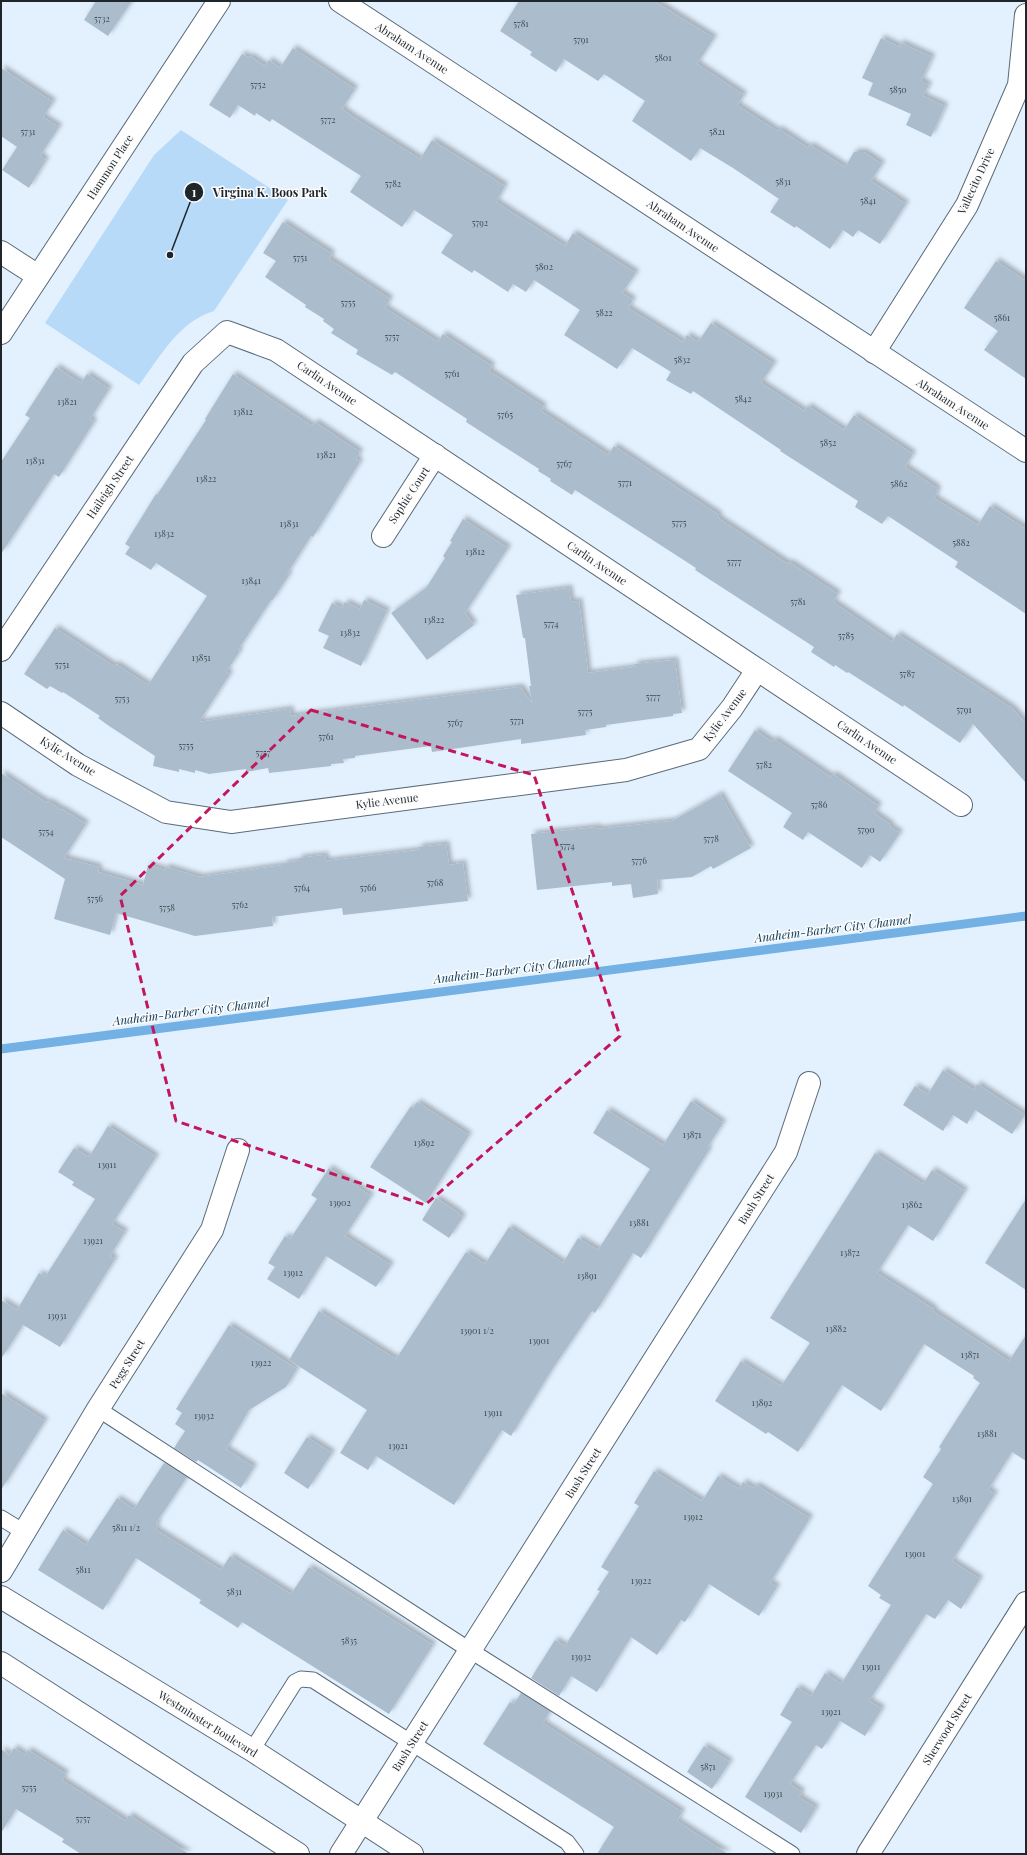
<svg xmlns="http://www.w3.org/2000/svg" width="1027" height="1855" viewBox="0 0 1027 1855" font-family="'Playfair Display',serif">
<style>
.green{fill:#b7daf9}
.lines{fill:none;stroke-linecap:round;stroke-linejoin:round}
.stream{stroke:#73b0e4;stroke-width:9}
.building{fill:#abbdcd;filter:url(#shadow)}
.lane-casing{stroke:#5a6a78;stroke-width:17}
.street-casing{stroke:#5a6a78;stroke-width:24}
.primary-casing{stroke:#5a6a78;stroke-width:24}
.lane{stroke:#fff;stroke-width:15}
.street{stroke:#fff;stroke-width:22}
.primary{stroke:#fff;stroke-width:22}
.marked{fill:none;stroke:#c2185b;stroke-width:3;stroke-dasharray:8 5;stroke-linejoin:round}
.labels{text-anchor:middle;stroke-width:3;stroke-linejoin:round;paint-order:stroke}
.number-label{font-size:9px;fill:#414b54}
.street-label{font-size:11px;fill:#1e252b;stroke:#fcfcfc}
.water-label{font-size:12px;font-style:italic;fill:#08385a;stroke:#fcfcfc}
.leader{fill:none;stroke:#1e252b;stroke-width:1.5}
.callout-dot{fill:#1e252b;stroke:#fcfcfc;stroke-width:1.5}
.mark-label{font-size:12px;text-anchor:middle;font-weight:bold;fill:#fff}
.callout-label{font-size:12px;text-anchor:middle;font-weight:bold;fill:#1e252b;stroke:#fcfcfc;stroke-width:3;stroke-linejoin:round;paint-order:stroke}
</style>
<defs>
<filter id="shadow"><feDropShadow dx="3.5" dy="-3.5" stdDeviation="2" flood-color="#0004"/></filter>
</defs>
<rect width="100%" height="100%" fill="#e3f1ff"/>
<path class="green" d="M181,130L288,200L214,311C179,321 160,357 139,385L45,323L154,155Z"/>
<g class="lines">
<polyline class="stream" points="1,1049 1026,916"/>
</g>
<g class="building">
<polygon points="96,1 132,1 108,36 84,20"/>
<polygon points="519,1 654,1 714,38 697,64 744,95 737,105 777,131 779,129 808,148 810,145 845,167 854,152 864,152 882,164 871,181 906,204 880,244 858,230 853,237 843,230 830,249 796,226 795,228 770,212 779,199 733,168 700,148 691,161 632,121 645,101 604,74 598,81 564,59 556,72 530,55 532,52 500,31"/>
<polygon points="881,38 900,47 899,42 932,57 921,81 929,85 923,96 945,106 931,137 906,125 911,114 868,95 873,83 862,78"/>
<polygon points="293,48 355,89 342,109 353,117 420,159 432,140 505,186 496,202 565,246 573,233 636,273 622,293 633,300 628,308 683,342 687,335 698,342 711,323 774,364 761,383 804,411 808,406 844,430 854,415 913,454 905,467 937,488 936,490 938,491 934,498 978,525 990,506 1026,529 1026,614 955,567 958,562 888,516 882,524 855,507 858,501 780,451 781,450 693,391 691,394 666,380 671,372 632,348 617,369 564,335 580,310 534,280 526,292 513,284 508,292 474,270 472,273 441,253 453,235 414,210 402,227 350,192 361,176 272,119 270,122 256,113 255,116 238,105 230,118 209,105 242,54 249,58 250,56 265,66 269,60 280,68"/>
<polygon points="1,68 53,102 43,117 59,127 40,156 46,160 29,188 2,170 17,147 1,136"/>
<polygon points="283,222 332,254 329,259 390,299 385,308 438,342 443,334 492,366 489,371 544,407 541,411 608,455 614,446 719,515 718,518 788,564 789,562 838,594 833,602 892,642 897,634 1012,708 1026,724 1026,783 973,724 960,743 904,705 903,707 848,672 847,673 835,665 834,667 811,652 814,647 695,570 696,568 575,490 572,495 550,481 551,479 538,471 539,469 466,422 467,419 395,372 392,375 356,354 358,350 331,333 334,329 323,321 324,319 305,307 306,305 265,277 276,261 263,253"/>
<polygon points="996,261 1026,281 1026,379 984,350 998,331 964,308"/>
<polygon points="56,367 81,383 87,374 109,389 90,419 94,422 59,477 54,474 1,554 1,462 30,418 25,415"/>
<polygon points="233,374 312,426 315,422 360,452 356,459 360,462 313,537 311,536 287,574 289,575 272,601 271,600 238,650 240,651 226,672 230,674 199,722 290,709 291,716 520,687 532,703 529,686 531,686 525,638 523,638 516,595 569,588 571,602 579,601 588,673 635,667 634,664 675,660 682,713 673,714 673,716 606,725 606,727 585,730 586,735 521,744 521,739 432,752 431,746 355,756 355,758 343,759 344,763 331,764 331,766 269,773 268,768 246,772 246,769 209,774 195,770 195,773 179,769 179,772 153,766 155,756 109,726 98,718 100,716 63,692 62,693 50,686 47,689 24,674 55,628 114,666 116,664 148,685 207,596 156,563 151,570 125,554 130,547 125,544 156,494 157,495 206,420 205,419"/>
<polygon points="463,519 508,548 465,613 474,625 427,660 391,613 426,588 445,558 443,556 452,542 450,541"/>
<polygon points="364,600 387,611 361,666 323,648 329,636 318,631 332,603 342,608 345,602 360,609"/>
<polygon points="755,730 772,742 774,739 831,777 833,774 879,806 874,813 891,825 890,827 900,833 880,862 870,855 862,868 808,832 803,840 783,827 792,813 728,771"/>
<polygon points="1,773 47,803 48,801 62,810 62,809 86,824 64,858 99,867 98,872 143,885 148,865 165,870 166,867 200,877 284,865 284,863 299,861 298,858 325,855 326,861 419,850 418,847 446,844 449,865 463,863 468,901 343,915 342,908 272,917 273,926 195,936 116,913 110,935 54,919 65,879 1,837"/>
<polygon points="720,794 751,848 713,869 711,866 692,877 657,880 658,894 633,898 631,884 612,886 612,882 537,890 531,834 598,827 598,829 672,821"/>
<polygon points="943,1070 974,1090 977,1084 1025,1115 1012,1134 975,1110 967,1124 953,1115 943,1131 903,1105 915,1086 928,1094"/>
<polygon points="691,1101 723,1123 707,1148 709,1150 641,1258 633,1253 595,1313 592,1311 551,1371 511,1436 502,1430 454,1505 376,1456 368,1470 340,1453 367,1410 289,1360 319,1311 396,1359 466,1252 485,1264 509,1227 563,1263 578,1238 598,1250 650,1169 593,1133 607,1110 663,1145"/>
<polygon points="417,1102 469,1135 426,1203 370,1167 411,1106 413,1108"/>
<polygon points="108,1126 156,1157 112,1224 125,1232 110,1256 115,1259 60,1347 23,1325 1,1359 1,1300 17,1310 39,1273 45,1277 95,1199 72,1185 74,1182 58,1172 74,1148 89,1157"/>
<polygon points="875,1153 923,1184 932,1170 965,1191 933,1241 908,1225 877,1273 934,1309 933,1311 1009,1361 1026,1335 1026,1461 1012,1452 988,1490 995,1494 952,1561 980,1579 961,1609 948,1600 935,1619 926,1614 869,1701 882,1709 865,1736 840,1721 822,1749 816,1745 790,1784 802,1792 799,1797 816,1808 801,1833 745,1797 792,1722 780,1715 797,1687 811,1696 825,1673 841,1684 891,1605 879,1598 881,1595 868,1586 933,1484 923,1477 941,1449 939,1447 980,1383 973,1378 974,1376 924,1344 881,1411 842,1385 798,1452 768,1432 766,1434 715,1401 741,1361 781,1386 810,1343 770,1318"/>
<polygon points="329,1168 371,1196 345,1236 391,1265 376,1287 326,1256 299,1299 267,1279 275,1267 268,1263 285,1236 290,1239 317,1199 311,1195"/>
<polygon points="436,1198 459,1213 458,1214 463,1217 449,1238 422,1220"/>
<polygon points="1026,1199 1026,1290 985,1263"/>
<polygon points="229,1325 297,1369 286,1387 249,1410 226,1449 254,1467 241,1488 198,1460 196,1462 174,1448 185,1431 175,1424 182,1413 176,1409"/>
<polygon points="1,1393 45,1421 1,1490"/>
<polygon points="307,1437 332,1453 308,1489 284,1473"/>
<polygon points="164,1463 187,1477 156,1523 158,1524 155,1529 221,1570 230,1556 291,1594 309,1567 433,1645 389,1714 242,1622 238,1628 199,1603 201,1600 136,1558 103,1610 38,1570 63,1530 86,1545 117,1498 134,1509"/>
<polygon points="654,1471 702,1501 718,1476 739,1489 743,1482 753,1488 756,1485 810,1518 770,1583 777,1587 759,1616 709,1584 685,1622 681,1620 657,1655 631,1637 597,1692 571,1676 559,1696 531,1678 555,1640 565,1646 600,1591 597,1590 609,1572 601,1567 639,1506 634,1503"/>
<polygon points="521,1693 550,1711 543,1723 682,1812 677,1821 728,1854 597,1854 614,1827 483,1744 510,1702 514,1704"/>
<polygon points="704,1746 730,1762 712,1789 687,1772"/>
<polygon points="14,1748 25,1755 28,1750 66,1774 62,1780 126,1821 129,1815 189,1854 81,1854 62,1842 64,1839 16,1809 1,1833 1,1749 9,1755"/>
</g>
<g class="lines">
<g class="lane-casing">
<g id="lane">
<polyline points="98,1409 471,1651 792,1854"/>
<polyline points="1,1518 24,1532"/>
<polyline points="252,1750 295,1682 301,1679 313,1680 567,1842 576,1854"/>
</g>
</g>
<g class="street-casing">
<g id="street">
<polyline points="340,1 1026,451"/>
<polyline points="1,252 38,276"/>
<polyline points="1,333 219,1"/>
<polyline points="874,352 967,205 1019,85 1026,15"/>
<polyline points="383,536 435,455"/>
<polyline points="1,650 193,363 227,332 276,350 961,805"/>
<polyline points="1,713 78,765 166,812 231,822 626,770 699,749 732,708 757,670"/>
<polyline points="1,1571 98,1409 212,1230 238,1150"/>
<polyline points="341,1854 786,1152 809,1083"/>
<polyline points="868,1854 1026,1603"/>
</g>
</g>
<g class="primary-casing">
<g id="primary">
<polyline points="1,1597 252,1750 412,1854"/>
<polyline points="1,1663 298,1854"/>
</g>
</g>
<use href="#lane" class="lane"/>
<use href="#street" class="street"/>
<use href="#primary" class="primary"/>
</g>
<path class="marked" d="M311,710L534,775L620,1036L425,1205L176,1121L120,896Z"/>
<g class="labels">
<g class="number-label">
<text x="102" y="22">5732</text>
<text x="521" y="27">5781</text>
<text x="581" y="43">5791</text>
<text x="663" y="61">5801</text>
<text x="258" y="88">5752</text>
<text x="898" y="93">5850</text>
<text x="328" y="123">5772</text>
<text x="28" y="135">5731</text>
<text x="717" y="135">5821</text>
<text x="783" y="185">5831</text>
<text x="393" y="187">5782</text>
<text x="868" y="204">5841</text>
<text x="480" y="226">5792</text>
<text x="300" y="261">5751</text>
<text x="544" y="270">5802</text>
<text x="348" y="306">5755</text>
<text x="604" y="316">5822</text>
<text x="1002" y="321">5861</text>
<text x="392" y="340">5757</text>
<text x="682" y="363">5832</text>
<text x="452" y="377">5761</text>
<text x="743" y="402">5842</text>
<text x="67" y="405">13821</text>
<text x="243" y="415">13812</text>
<text x="505" y="418">5765</text>
<text x="828" y="446">5852</text>
<text x="326" y="458">13821</text>
<text x="35" y="464">13831</text>
<text x="564" y="467">5767</text>
<text x="206" y="482">13822</text>
<text x="625" y="486">5771</text>
<text x="899" y="487">5862</text>
<text x="679" y="526">5775</text>
<text x="289" y="527">13831</text>
<text x="164" y="537">13832</text>
<text x="961" y="546">5882</text>
<text x="475" y="555">13812</text>
<text x="734" y="565">5777</text>
<text x="251" y="584">13841</text>
<text x="798" y="605">5781</text>
<text x="434" y="623">13822</text>
<text x="551" y="627">5774</text>
<text x="350" y="636">13832</text>
<text x="846" y="639">5785</text>
<text x="201" y="661">13851</text>
<text x="62" y="668">5751</text>
<text x="907" y="677">5787</text>
<text x="653" y="700">5777</text>
<text x="122" y="702">5753</text>
<text x="964" y="713">5791</text>
<text x="585" y="715">5775</text>
<text x="517" y="724">5771</text>
<text x="455" y="726">5767</text>
<text x="326" y="740">5761</text>
<text x="186" y="749">5755</text>
<text x="263" y="756">5757</text>
<text x="764" y="768">5782</text>
<text x="819" y="808">5786</text>
<text x="866" y="833">5790</text>
<text x="46" y="835">5754</text>
<text x="711" y="842">5778</text>
<text x="567" y="849">5774</text>
<text x="639" y="864">5776</text>
<text x="435" y="886">5768</text>
<text x="302" y="891">5764</text>
<text x="368" y="891">5766</text>
<text x="95" y="902">5756</text>
<text x="240" y="908">5762</text>
<text x="167" y="911">5758</text>
<text x="692" y="1138">13871</text>
<text x="424" y="1146">13892</text>
<text x="107" y="1168">13911</text>
<text x="340" y="1206">13902</text>
<text x="912" y="1208">13862</text>
<text x="639" y="1226">13881</text>
<text x="93" y="1244">13921</text>
<text x="850" y="1256">13872</text>
<text x="293" y="1276">13912</text>
<text x="587" y="1279">13891</text>
<text x="57" y="1319">13931</text>
<text x="836" y="1332">13882</text>
<text x="477" y="1334">13901 1/2</text>
<text x="539" y="1344">13901</text>
<text x="970" y="1358">13871</text>
<text x="261" y="1366">13922</text>
<text x="762" y="1406">13892</text>
<text x="493" y="1416">13911</text>
<text x="204" y="1419">13932</text>
<text x="987" y="1437">13881</text>
<text x="398" y="1449">13921</text>
<text x="962" y="1502">13891</text>
<text x="693" y="1520">13912</text>
<text x="126" y="1531">5811 1/2</text>
<text x="915" y="1557">13901</text>
<text x="83" y="1573">5811</text>
<text x="641" y="1584">13922</text>
<text x="234" y="1595">5831</text>
<text x="349" y="1644">5835</text>
<text x="581" y="1660">13932</text>
<text x="871" y="1670">13911</text>
<text x="831" y="1715">13921</text>
<text x="708" y="1770">5871</text>
<text x="29" y="1791">5755</text>
<text x="773" y="1797">13931</text>
<text x="83" y="1822">5757</text>
</g>
<g class="street-label">
<text transform="translate(412 48) rotate(33)" y="4">Abraham Avenue</text>
<text transform="translate(110 167) rotate(-57)" y="4">Hammon Place</text>
<text transform="translate(976 181) rotate(-65)" y="4">Vallecito Drive</text>
<text transform="translate(683 226) rotate(34)" y="4">Abraham Avenue</text>
<text transform="translate(327 383) rotate(34)" y="4">Carlin Avenue</text>
<text transform="translate(953 404) rotate(33)" y="4">Abraham Avenue</text>
<text transform="translate(110 487) rotate(-56)" y="4">Haileigh Street</text>
<text transform="translate(409 495) rotate(-57)" y="4">Sophie Court</text>
<text transform="translate(597 563) rotate(34)" y="4">Carlin Avenue</text>
<text transform="translate(725 715) rotate(-53)" y="4">Kylie Avenue</text>
<text transform="translate(867 742) rotate(34)" y="4">Carlin Avenue</text>
<text transform="translate(68 756) rotate(32)" y="4">Kylie Avenue</text>
<text transform="translate(387 801) rotate(-7)" y="4">Kylie Avenue</text>
<text transform="translate(756 1199) rotate(-58)" y="4">Bush Street</text>
<text transform="translate(127 1364) rotate(-58)" y="4">Pegg Street</text>
<text transform="translate(583 1473) rotate(-58)" y="4">Bush Street</text>
<text transform="translate(208 1724) rotate(32)" y="4">Westminster Boulevard</text>
<text transform="translate(947 1729) rotate(-58)" y="4">Sherwood Street</text>
<text transform="translate(410 1746) rotate(-58)" y="4">Bush Street</text>
</g>
<g class="water-label">
<text transform="translate(833 929) rotate(-7)" y="4">Anaheim-Barber City Channel</text>
<text transform="translate(512 970) rotate(-7)" y="4">Anaheim-Barber City Channel</text>
<text transform="translate(191 1012) rotate(-7)" y="4">Anaheim-Barber City Channel</text>
</g>
</g>
<path class="leader" d="M170 255L194 192"/>
<g class="callout-dot">
<circle cx="170" cy="255" r="4"/>
<circle cx="194" cy="192" r="10"/>
</g>
<g class="mark-label">
<text x="194" y="197">1</text>
</g>
<g class="callout-label">
<text x="270" y="197">Virgina K. Boos Park</text>
</g>
<rect width="1027" height="1855" fill="none" stroke="#1e252b" stroke-width="4"/>
</svg>
